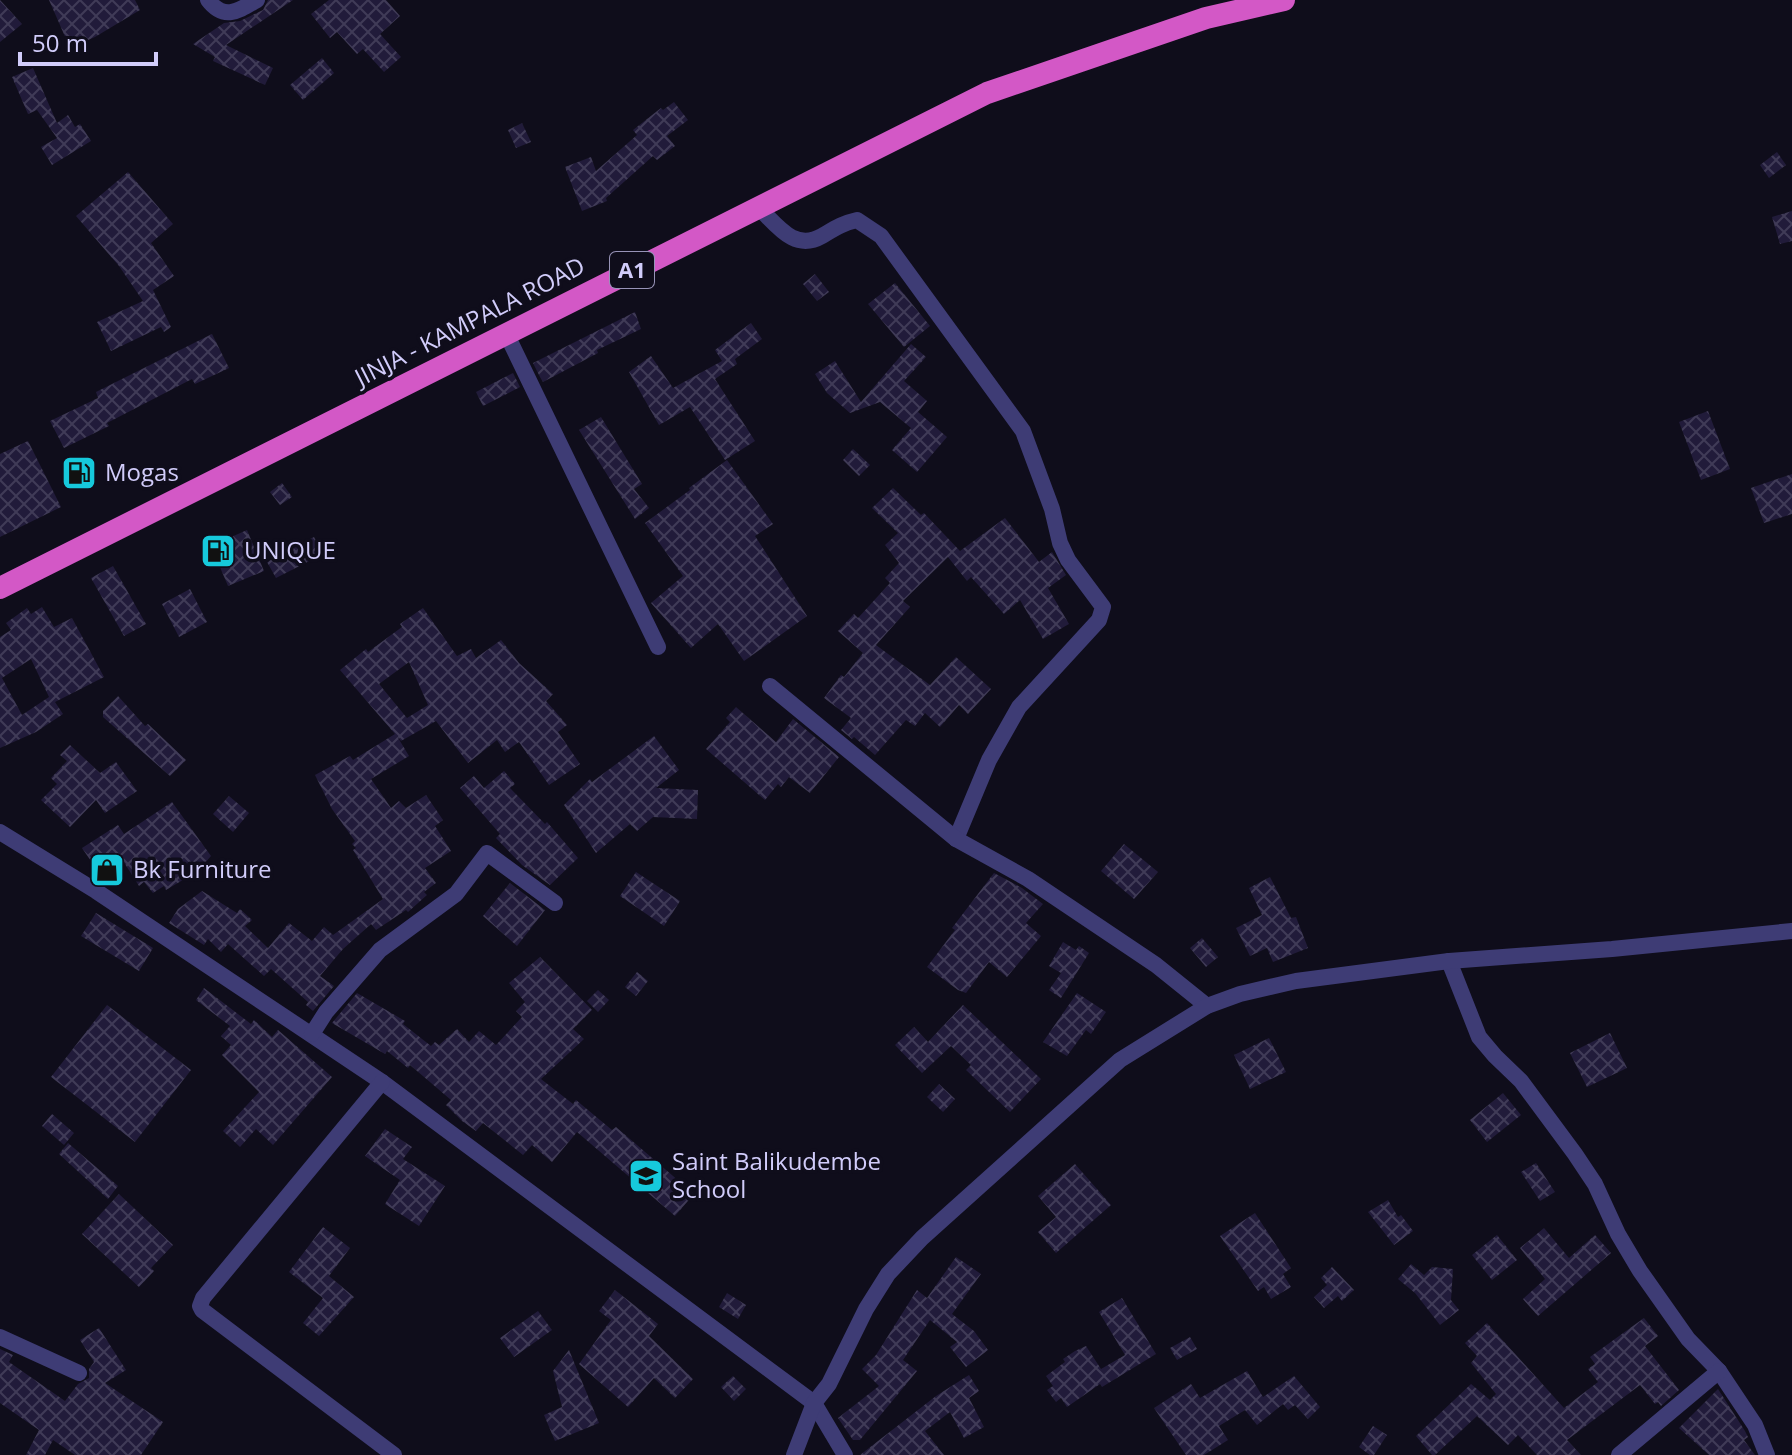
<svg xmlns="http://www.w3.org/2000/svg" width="1792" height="1455" viewBox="0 0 1792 1455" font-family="'Open Sans',sans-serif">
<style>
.building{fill:url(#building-cross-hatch);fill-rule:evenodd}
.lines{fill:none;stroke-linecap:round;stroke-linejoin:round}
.minor{stroke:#3e3c75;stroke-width:16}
.trunk{stroke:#d358c6;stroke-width:22}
.labels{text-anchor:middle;stroke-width:7;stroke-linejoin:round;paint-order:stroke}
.shield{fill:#0f0d1b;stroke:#9793b7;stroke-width:2}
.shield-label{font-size:22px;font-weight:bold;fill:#d1ccfa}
.street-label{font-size:24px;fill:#d1ccfa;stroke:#0f0d1b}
.poi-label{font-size:24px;fill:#d1ccfa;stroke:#0f0d1b;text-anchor:start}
</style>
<defs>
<pattern id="building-cross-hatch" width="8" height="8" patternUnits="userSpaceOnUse" patternTransform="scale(2)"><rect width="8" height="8" fill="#211b3a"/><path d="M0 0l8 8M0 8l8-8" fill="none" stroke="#403b57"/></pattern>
</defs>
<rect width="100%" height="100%" fill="#0f0d1b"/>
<g class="building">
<polygon points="0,0 22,24 0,42"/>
<polygon points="49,0 135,0 140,10 95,37 70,48"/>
<polygon points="268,0 293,0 226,45 273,68 265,85 213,61 215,57 193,44 224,23 240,21 263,10"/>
<polygon points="329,0 386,0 400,16 380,34 401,57 384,72 363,49 357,54 337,32 330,38 311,14"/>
<polygon points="322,58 334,73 303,100 290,85"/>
<polygon points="33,68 57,123 68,115 75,127 80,124 91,141 52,165 41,147 57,138 37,110 28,114 12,77"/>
<polygon points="674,102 688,120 667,136 675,146 657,160 653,156 606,198 607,201 582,211 565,167 591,157 596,171 637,135 633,130 661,108 663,110"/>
<polygon points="522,123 531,142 516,148 508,130"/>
<polygon points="1777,152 1786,165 1769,178 1760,165"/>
<polygon points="128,172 173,224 151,243 174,276 153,290 171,327 164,332 161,327 111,351 97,322 143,301 119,266 76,216"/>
<polygon points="1792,211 1792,241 1780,244 1772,217"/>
<polygon points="815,274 829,292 817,301 803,284"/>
<polygon points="895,283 930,326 904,347 868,304"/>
<polygon points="635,312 641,329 597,350 598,353 543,382 540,377 533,363"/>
<polygon points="751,323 762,339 735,359 737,364 715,379 755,441 725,460 690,407 659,425 629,372 651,356 673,388 722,361 715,350"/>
<polygon points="212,334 229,368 195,384 192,379 107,423 109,426 64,448 50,421 98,398 96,392"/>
<polygon points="911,344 926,357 904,381 927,401 918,412 947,437 917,472 892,450 911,428 880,402 850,413 827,393 815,374 835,361 861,402"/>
<polygon points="513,373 520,387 483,406 476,392"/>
<polygon points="1708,411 1730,469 1701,480 1679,422"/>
<polygon points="601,417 642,484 634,489 649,508 635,519 579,430"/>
<polygon points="28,441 61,507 0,537 0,454"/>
<polygon points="853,449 870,465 859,476 843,460"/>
<polygon points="727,460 773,524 755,536 807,616 744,661 718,624 691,648 651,603 683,576 645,523 690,490 689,488"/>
<polygon points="1792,474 1792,514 1764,523 1751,488"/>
<polygon points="282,483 292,497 280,505 270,492"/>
<polygon points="893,488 921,515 924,513 960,551 1005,518 1039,562 1052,552 1066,575 1048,588 1069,624 1043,639 1020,600 1004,614 971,577 967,581 948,557 903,601 910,607 876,645 930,685 956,657 991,689 968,714 959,705 940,727 925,713 915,726 906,720 875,755 854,737 852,739 841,730 851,718 824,698 841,675 844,677 863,653 838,631 854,614 858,618 890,583 885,578 899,563 885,545 898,533 872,508"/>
<polygon points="247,530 264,571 228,586 211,546"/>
<polygon points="314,537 323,554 276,578 267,562"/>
<polygon points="113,566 146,624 124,636 91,578"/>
<polygon points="190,589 207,622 179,637 162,604"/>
<path d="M42,607L54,627L72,618L104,677L55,702L63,714L36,732L0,748V637L11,630L6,623L27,608L31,614ZM31,659L49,697L22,715L2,678Z"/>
<path d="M423,608L457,656L471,649L476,658L501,640L519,663L553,694L546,701L567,725L558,732L580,764L549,785L519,742L505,752L497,740L468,763L436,721L401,741L397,736L409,756L371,779L391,808L399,801L406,808L426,795L443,820L435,826L451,851L425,868L436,883L424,892L427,895L408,912L406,910L376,930L371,924L343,949L320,976L334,986L313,1011L306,1005L308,1002L271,969L264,976L228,944L221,952L208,939L204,945L169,923L178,909L202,891L237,913L240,909L252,920L245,926L268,948L289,923L312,941L324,927L333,935L383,899L353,850L356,848L352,844L355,841L332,809L315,775L350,756L353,760L395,734L340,670L366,649L368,652L402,627L400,624ZM409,662L428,705L407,718L379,684Z"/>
<polygon points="118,696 145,726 148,724 186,760 170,776 103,717 103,711"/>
<polygon points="736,707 776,742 793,719 839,757 810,793 789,777 781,787 778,784 765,800 706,749 730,722 726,718"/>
<polygon points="654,736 679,770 656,788 698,790 697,819 653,817 637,831 630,824 596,853 564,805 590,779 592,782"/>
<polygon points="70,745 100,773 116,762 137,791 105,813 96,800 70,827 41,800 57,784 51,778 67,761 60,755"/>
<polygon points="504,771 515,784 510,788 545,824 547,822 578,858 550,885 522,865 496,838 500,834 460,788 474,776 484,788"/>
<polygon points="229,796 249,813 233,832 213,814"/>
<polygon points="172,802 211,856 198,871 166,890 164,886 153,893 144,882 139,886 118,853 95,867 82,848 118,825 124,834"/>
<polygon points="1124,844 1158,872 1134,899 1101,871"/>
<polygon points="636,872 680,901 664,926 620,896"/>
<polygon points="994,873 1022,888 1043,904 1026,923 1041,936 1007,977 989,962 966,993 958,990 927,967 955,930 952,928"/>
<polygon points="1270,877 1291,918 1296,917 1308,948 1273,962 1267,948 1250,956 1236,928 1262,915 1249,888"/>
<polygon points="510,883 545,910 517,946 483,916"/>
<polygon points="96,913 153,948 139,971 81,936"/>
<polygon points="1202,938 1218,957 1206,967 1190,948"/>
<polygon points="1063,942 1076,950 1079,946 1089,953 1061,998 1049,990 1061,973 1049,966"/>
<polygon points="540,957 592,1010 573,1029 584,1039 541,1079 573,1104 576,1100 612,1130 616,1127 694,1194 675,1216 577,1132 552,1162 532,1145 523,1155 483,1123 476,1131 462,1121 446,1105 451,1100 410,1065 408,1068 387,1051 385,1054 332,1023 357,993 405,1021 403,1024 431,1046 435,1042 439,1045 457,1029 469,1042 479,1031 496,1045 522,1017 516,1011 525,1002 509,983"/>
<polygon points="637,972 648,981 636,996 625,987"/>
<polygon points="204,988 251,1024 254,1020 272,1037 278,1030 332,1077 273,1145 256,1129 240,1147 223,1131 259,1092 222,1055 231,1045 221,1036 230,1026 196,1000"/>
<polygon points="598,990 609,1000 598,1012 587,1001"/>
<polygon points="1077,993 1106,1012 1091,1034 1086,1030 1067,1056 1043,1042"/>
<polygon points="107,1005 191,1070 135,1142 51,1077"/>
<polygon points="963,1005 1041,1079 1010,1112 966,1070 971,1065 951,1046 922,1073 895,1045 914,1027 928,1042"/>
<polygon points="1610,1033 1627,1068 1587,1087 1570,1053"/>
<polygon points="1269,1038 1286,1072 1250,1089 1234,1055"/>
<polygon points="939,1084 955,1099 943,1112 927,1097"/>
<polygon points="1503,1093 1521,1115 1487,1142 1470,1120"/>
<polygon points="52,1114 74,1133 64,1145 42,1126"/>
<polygon points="385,1129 412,1147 403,1159 445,1186 419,1226 385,1204 400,1180 365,1156"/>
<polygon points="68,1143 118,1186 108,1199 59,1154"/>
<polygon points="1536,1163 1555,1192 1540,1201 1521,1172"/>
<polygon points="1075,1164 1111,1205 1056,1253 1038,1232 1056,1217 1038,1196"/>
<polygon points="119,1194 173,1245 151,1268 154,1271 139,1287 82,1234"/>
<polygon points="1388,1200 1398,1217 1401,1215 1413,1231 1394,1245 1368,1212"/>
<polygon points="1255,1213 1291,1268 1283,1274 1291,1287 1271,1299 1264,1287 1258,1291 1220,1236"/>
<polygon points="323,1227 350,1248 329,1276 354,1297 319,1336 303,1323 323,1298 289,1272"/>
<polygon points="1544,1228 1569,1258 1595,1235 1611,1253 1538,1316 1523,1299 1545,1279 1520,1248"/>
<polygon points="1497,1235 1517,1260 1492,1280 1472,1255"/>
<polygon points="956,1257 981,1274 952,1314 974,1331 988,1350 966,1367 950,1347 957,1342 930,1320 903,1360 917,1371 860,1440 853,1440 838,1418 879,1386 862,1369 876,1355 917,1290 927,1298"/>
<polygon points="1411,1264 1424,1275 1432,1267 1453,1269 1451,1300 1459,1310 1440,1325 1415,1293 1398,1279"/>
<polygon points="1332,1267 1354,1290 1342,1301 1338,1296 1324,1308 1314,1297 1327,1285 1321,1278"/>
<polygon points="615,1290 658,1324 649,1336 693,1379 675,1398 654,1378 628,1407 579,1364 611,1320 599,1311"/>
<polygon points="727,1293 746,1305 738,1319 719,1307"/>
<polygon points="1122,1298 1156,1354 1102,1387 1100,1384 1067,1407 1061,1398 1056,1402 1047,1390 1053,1386 1046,1376 1065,1362 1063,1359 1075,1351 1086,1346 1101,1369 1125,1355 1099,1312"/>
<polygon points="538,1311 552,1330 514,1357 500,1338"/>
<polygon points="1644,1318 1658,1336 1645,1346 1679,1390 1661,1406 1658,1402 1655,1404 1640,1385 1567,1440 1581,1455 1537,1455 1518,1435 1508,1445 1477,1416 1435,1455 1432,1455 1416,1436 1471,1384 1490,1400 1496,1394 1471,1363 1477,1356 1465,1343 1487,1323 1564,1408 1598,1382 1588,1369 1595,1364 1590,1357"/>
<polygon points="99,1328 126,1370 105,1383 163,1422 141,1455 75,1455 53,1440 45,1455 26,1455 39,1430 0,1403 0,1349 13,1355 9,1362 65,1401 78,1384 89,1378 89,1369 94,1362 80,1340"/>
<polygon points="1190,1337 1197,1349 1177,1360 1170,1348"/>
<polygon points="569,1350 599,1423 555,1441 544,1415 562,1407 553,1371"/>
<polygon points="1247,1371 1263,1397 1294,1376 1320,1407 1308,1419 1295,1405 1288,1410 1283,1404 1257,1425 1245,1410 1219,1426 1228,1440 1204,1455 1186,1455 1154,1408 1191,1384 1200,1398"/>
<polygon points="969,1375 979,1391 969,1398 984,1427 964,1438 950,1412 925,1431 944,1455 860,1455 936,1396"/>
<polygon points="733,1376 746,1389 734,1401 721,1387"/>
<polygon points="1718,1389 1745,1431 1748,1437 1744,1440 1755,1455 1709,1455 1679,1428"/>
<polygon points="1373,1426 1387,1435 1374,1455 1370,1455 1359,1447"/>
</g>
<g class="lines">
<g class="minor">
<path d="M208,0C224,21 238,11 257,0"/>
<path d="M758,207C777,225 794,252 822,236C834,229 843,223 857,220L881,236L1023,431L1052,509L1060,543L1068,560L1103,607L1099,620L1019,707L989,760L956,839"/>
<polyline points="506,333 658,647"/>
<polyline points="770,686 956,839 1028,879 1156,965 1207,1006"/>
<polyline points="0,832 96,891 382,1082 814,1403 845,1455"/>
<polyline points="1449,961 1479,1037 1495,1056 1521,1081 1575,1154 1595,1184 1618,1234 1640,1271 1688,1339 1719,1371 1755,1425 1767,1455"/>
<polyline points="312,1034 326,1012 380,950 456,894 487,853 555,903"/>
<polyline points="382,1082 203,1298 200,1306 202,1310 394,1455"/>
<polyline points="0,1337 79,1373"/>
<polyline points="794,1455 814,1403 829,1384 866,1309 888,1274 922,1238 1120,1060 1207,1006 1240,994 1296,981 1449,961 1612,949 1792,931"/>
<polyline points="1619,1455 1719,1371"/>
</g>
<polyline class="trunk" points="0,588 987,93 1206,18 1284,0"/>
</g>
<defs>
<g id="fuel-square" transform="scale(1.8)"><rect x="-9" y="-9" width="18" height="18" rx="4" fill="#16c9dc" stroke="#0f0d1b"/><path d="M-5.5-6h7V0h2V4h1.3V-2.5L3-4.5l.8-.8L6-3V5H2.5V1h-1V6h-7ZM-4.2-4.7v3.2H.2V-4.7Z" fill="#111"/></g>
<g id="shop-square" transform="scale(1.8)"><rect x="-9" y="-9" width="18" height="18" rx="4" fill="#16c9dc" stroke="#0f0d1b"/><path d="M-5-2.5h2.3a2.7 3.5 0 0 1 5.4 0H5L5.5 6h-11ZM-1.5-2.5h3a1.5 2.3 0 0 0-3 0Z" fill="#111"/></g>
<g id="school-square" transform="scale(1.8)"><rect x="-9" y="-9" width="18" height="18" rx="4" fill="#16c9dc" stroke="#0f0d1b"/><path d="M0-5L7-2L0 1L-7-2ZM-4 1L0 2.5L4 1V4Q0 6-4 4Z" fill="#111"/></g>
</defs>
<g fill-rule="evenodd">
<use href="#fuel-square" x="79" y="473"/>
<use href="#fuel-square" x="218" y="551"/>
<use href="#shop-square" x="107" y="870"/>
<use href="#school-square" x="646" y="1176"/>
</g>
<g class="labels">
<rect class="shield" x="610" y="252" width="44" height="36" rx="6"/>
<g class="shield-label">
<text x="632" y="278">A1</text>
</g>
<g class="street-label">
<text transform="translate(470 322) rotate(-27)" y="8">JINJA - KAMPALA ROAD</text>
</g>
<g class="poi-label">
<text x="105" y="481">Mogas</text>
<text x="244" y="559">UNIQUE</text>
<text x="133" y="878">Bk Furniture</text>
<text x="672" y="1170">Saint Balikudembe<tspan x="672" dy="28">School</tspan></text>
</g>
</g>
<path d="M20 52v12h136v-12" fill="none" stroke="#d1ccfa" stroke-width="4"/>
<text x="32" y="52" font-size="24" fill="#d1ccfa" stroke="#0f0d1b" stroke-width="6" paint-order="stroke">50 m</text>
</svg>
